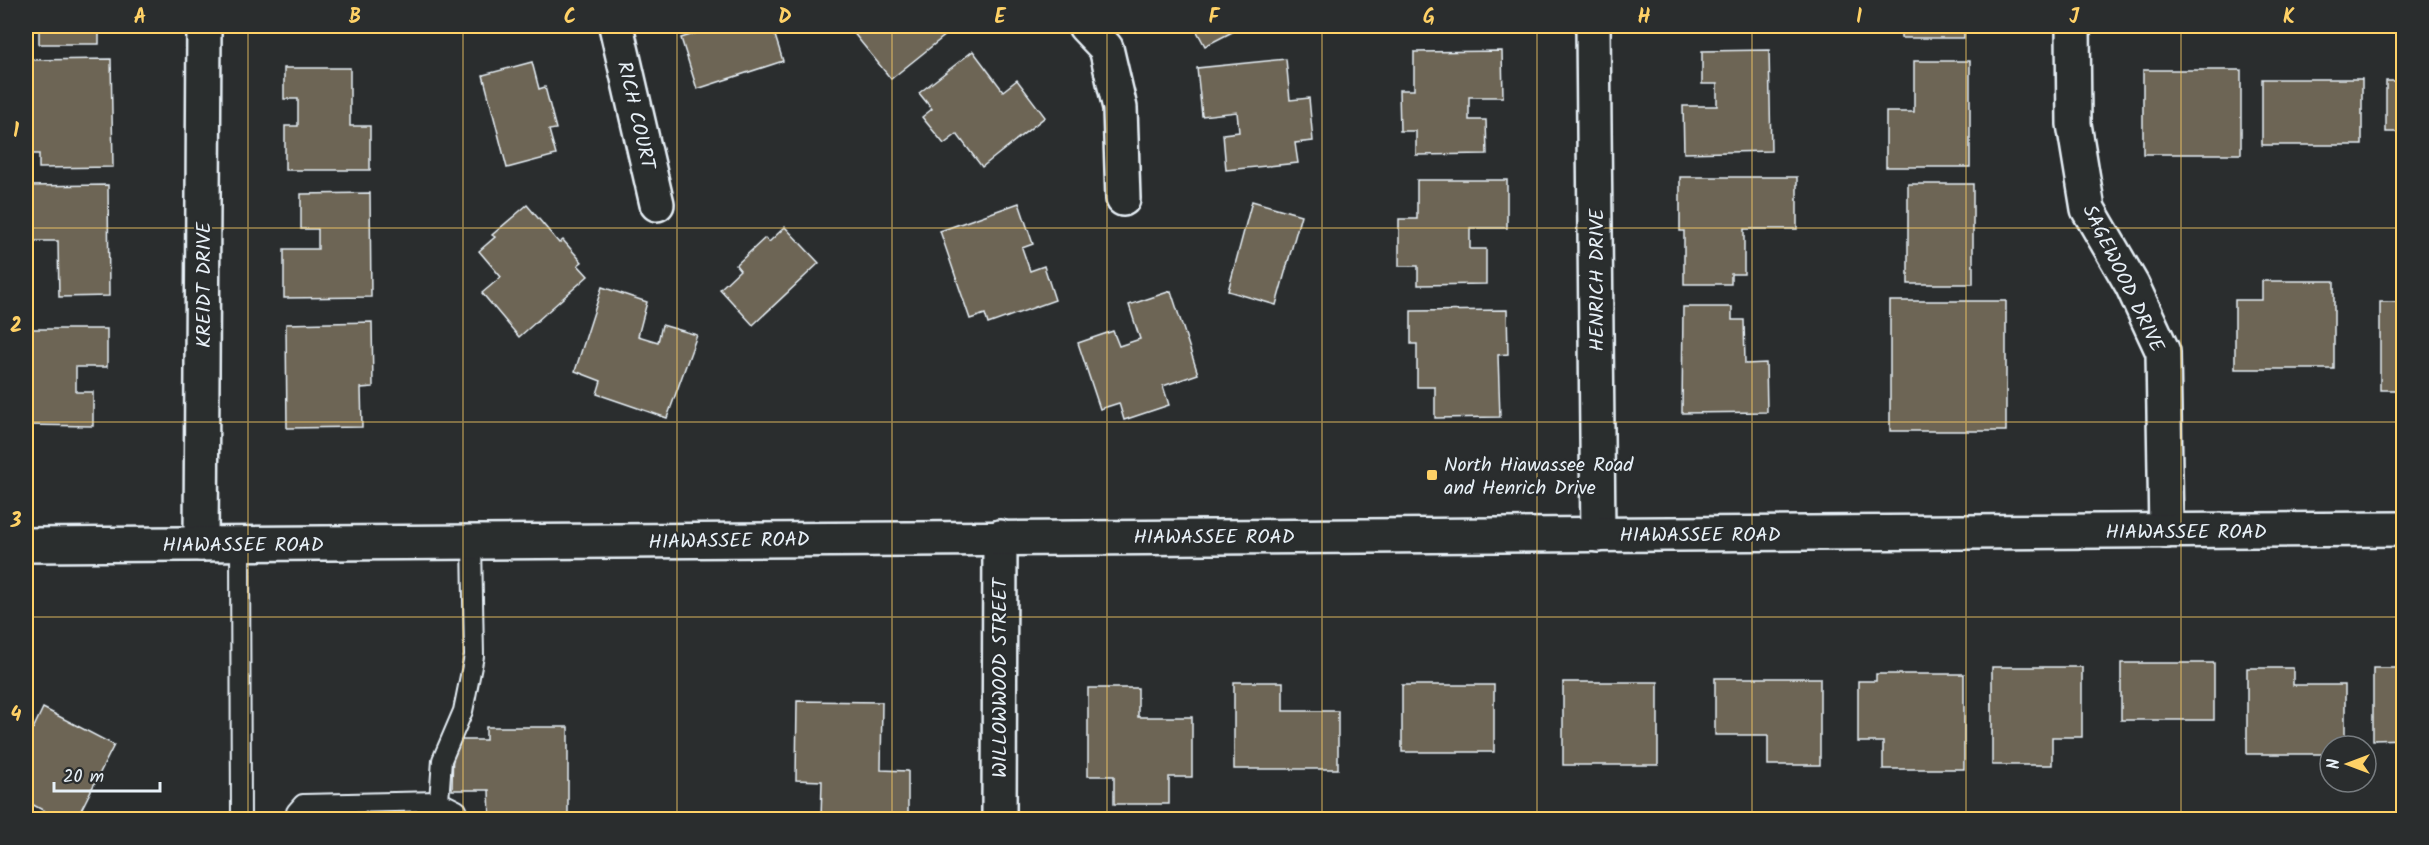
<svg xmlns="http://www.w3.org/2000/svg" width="2429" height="845" viewBox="0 0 2429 845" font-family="Kalam,sans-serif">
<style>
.building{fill:#6d6555;stroke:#e8f1f8;stroke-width:1.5}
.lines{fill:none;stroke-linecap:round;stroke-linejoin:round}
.lane-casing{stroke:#e8f1f8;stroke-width:22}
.street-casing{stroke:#e8f1f8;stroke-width:38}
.secondary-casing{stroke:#e8f1f8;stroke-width:38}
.lane{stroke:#2a2d2e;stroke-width:18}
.street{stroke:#2a2d2e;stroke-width:33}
.secondary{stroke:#2a2d2e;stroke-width:33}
.grid{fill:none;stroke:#ffd166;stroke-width:1.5;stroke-opacity:0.55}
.poi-dot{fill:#ffd166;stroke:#2a2d2e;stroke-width:2}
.labels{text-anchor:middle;stroke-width:4.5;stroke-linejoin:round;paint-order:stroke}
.street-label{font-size:20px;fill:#e8f1f8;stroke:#2a2d2e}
.poi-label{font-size:20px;fill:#e8f1f8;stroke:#2a2d2e;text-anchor:start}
.neatline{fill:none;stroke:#ffd166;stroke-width:2}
.grid-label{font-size:20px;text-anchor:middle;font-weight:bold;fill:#ffd166}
</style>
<rect width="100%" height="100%" fill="#2a2d2e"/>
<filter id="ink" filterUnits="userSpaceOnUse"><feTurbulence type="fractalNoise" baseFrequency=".0167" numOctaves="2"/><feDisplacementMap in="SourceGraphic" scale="12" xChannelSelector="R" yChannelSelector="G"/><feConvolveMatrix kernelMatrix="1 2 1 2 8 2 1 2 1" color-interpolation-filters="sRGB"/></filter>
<g filter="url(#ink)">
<g class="building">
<rect x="39" y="26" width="60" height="18"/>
<polygon points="719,26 772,26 783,61 697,89 681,38"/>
<polygon points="848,26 957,26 891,79"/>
<polygon points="1194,26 1244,26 1205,46"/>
<polygon points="1415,26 1450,26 1416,31"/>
<rect x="1901" y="26" width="63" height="12"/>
<polygon points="1769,50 1771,151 1684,153 1683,106 1717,106 1717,84 1702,84 1702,51"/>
<polygon points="973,51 1003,91 1017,80 1045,117 982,167 957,134 944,144 922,117 932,109 919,93"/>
<polygon points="1502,51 1503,97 1469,97 1469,120 1486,120 1487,154 1416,155 1416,131 1400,131 1399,90 1414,90 1414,52"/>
<polygon points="111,59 113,167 39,168 39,154 26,154 26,60"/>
<polygon points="1286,59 1290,100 1309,98 1313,141 1295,143 1298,163 1226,170 1223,134 1239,132 1237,112 1202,116 1197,68"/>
<polygon points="1914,61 1970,61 1970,167 1886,167 1886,112 1914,112"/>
<polygon points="532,62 539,89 545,87 556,129 549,130 556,155 507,168 483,75"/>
<polygon points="284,68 350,68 350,126 370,126 370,170 285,170 285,126 298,126 298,99 284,99"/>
<rect x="2143" y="70" width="98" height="84"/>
<rect x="2262" y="79" width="100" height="66"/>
<rect x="2386" y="81" width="18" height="51"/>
<polygon points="1680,177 1797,177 1797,229 1744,229 1744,274 1731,274 1731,284 1684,284 1684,231 1680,231"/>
<polygon points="1417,180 1507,180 1507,228 1470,228 1470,249 1486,249 1486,284 1418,285 1418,266 1399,266 1399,219 1417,219"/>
<rect x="1908" y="184" width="65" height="100"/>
<polygon points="108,185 109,296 59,297 58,241 29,241 29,255 26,255 26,186"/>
<polygon points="370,193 371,297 284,298 284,249 318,249 318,229 301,229 301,194"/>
<polygon points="1252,201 1301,215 1276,305 1228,291"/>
<polygon points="1019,203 1033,244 1022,248 1030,271 1044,266 1055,300 988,324 985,314 970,319 940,231"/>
<polygon points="527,205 559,243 563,240 582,262 578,265 588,276 519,337 482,293 501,277 479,251 495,237 492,235"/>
<polygon points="785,227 819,263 753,325 720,289 740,270 736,265 765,238 769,242"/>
<polygon points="2262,281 2334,281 2334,369 2235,369 2235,300 2262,300"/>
<polygon points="602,287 647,302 638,336 658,342 662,325 697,335 667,418 597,394 601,381 575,371"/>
<polygon points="1171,291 1198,374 1163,386 1169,405 1124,420 1119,403 1100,409 1078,343 1113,331 1119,346 1140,339 1129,305"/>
<rect x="1890" y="301" width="116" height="130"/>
<rect x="2380" y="302" width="24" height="88"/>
<polygon points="1683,307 1732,307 1732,320 1744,320 1745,364 1766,363 1767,412 1682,413"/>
<polygon points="1507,310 1508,354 1498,355 1500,417 1435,418 1435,387 1417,387 1417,344 1411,344 1411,311"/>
<polygon points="372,322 373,387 361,388 362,427 287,428 286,324"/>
<polygon points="26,329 107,329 107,367 76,367 76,392 93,392 93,426 26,425"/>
<rect x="2121" y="663" width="93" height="57"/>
<polygon points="1992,667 2082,667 2082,737 2052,737 2052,765 1992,765"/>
<polygon points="2247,668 2293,668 2293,685 2345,685 2345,746 2330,746 2330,754 2247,754"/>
<polygon points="2373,668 2404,668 2404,739 2373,740"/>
<polygon points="1876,674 1964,674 1964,769 1883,769 1883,742 1858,742 1858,681 1876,681"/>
<polygon points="1715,678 1820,678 1820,765 1768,765 1768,735 1715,735"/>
<polygon points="1234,682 1283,682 1283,711 1338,711 1338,769 1234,769"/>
<rect x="1563" y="682" width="95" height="83"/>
<rect x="1402" y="685" width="92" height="67"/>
<polygon points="1088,688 1138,688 1138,717 1192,717 1192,777 1169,777 1169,804 1114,804 1114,776 1088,776"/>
<polygon points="797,701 882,702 881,770 908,771 908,820 821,820 822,781 796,780"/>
<polygon points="43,708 114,745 76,820 61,820 26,801 26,725 33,729"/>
<polygon points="486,727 568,727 568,820 490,820 489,790 452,790 453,740 486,740"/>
</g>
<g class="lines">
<g class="lane-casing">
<g id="lane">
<polyline points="240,544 241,820"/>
<polyline points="439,801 442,760 463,711 474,656 472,542"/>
<polyline points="296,820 296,812 303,804 439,801 457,810 461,820"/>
</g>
</g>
<g class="street-casing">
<g id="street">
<polyline points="616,26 657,204"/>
<polyline points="1085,26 1106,48 1120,108 1123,199"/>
<polyline points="1593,26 1598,535"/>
<polyline points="2073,26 2074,124 2088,209 2132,285 2163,352 2166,531"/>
<polyline points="201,544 204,26"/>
<polyline points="999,820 1000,537"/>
</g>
</g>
<g class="secondary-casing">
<polyline id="secondary" points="26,545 2404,529"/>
</g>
<use href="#lane" class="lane"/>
<use href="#street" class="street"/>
<use href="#secondary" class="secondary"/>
</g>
</g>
<path class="grid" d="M248,26V820M463,26V820M677,26V820M892,26V820M1107,26V820M1322,26V820M1537,26V820M1752,26V820M1966,26V820M2181,26V820M26,228H2404M26,422H2404M26,617H2404"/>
<rect class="poi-dot" x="1426" y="469" width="12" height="12" rx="3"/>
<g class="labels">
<g class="street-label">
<text transform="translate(637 115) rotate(77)" y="7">RICH COURT</text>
<text transform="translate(2124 278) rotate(64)" y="7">SAGEWOOD DRIVE</text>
<text transform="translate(1596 280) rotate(-90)" y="7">HENRICH DRIVE</text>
<text transform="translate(203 285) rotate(-90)" y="7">KREIDT DRIVE</text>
<text x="2186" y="538">HIAWASSEE ROAD</text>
<text x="1700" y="541">HIAWASSEE ROAD</text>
<text x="1214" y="543">HIAWASSEE ROAD</text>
<text transform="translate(729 540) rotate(-1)" y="7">HIAWASSEE ROAD</text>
<text x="243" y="551">HIAWASSEE ROAD</text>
<text transform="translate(999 678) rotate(-90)" y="7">WILLOWWOOD STREET</text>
</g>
<g class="poi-label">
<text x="1444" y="471">North Hiawassee Road<tspan x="1444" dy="23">and Henrich Drive</tspan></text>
</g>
</g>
<rect width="2429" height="845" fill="none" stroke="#2a2d2e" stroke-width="66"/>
<g transform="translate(2348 764) rotate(270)"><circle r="28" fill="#2a2d2e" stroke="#767b7f" stroke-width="1.5"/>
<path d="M0-4.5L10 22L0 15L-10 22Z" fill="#ffd166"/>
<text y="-9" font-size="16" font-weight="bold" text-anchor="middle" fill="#e8f1f8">N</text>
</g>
<path d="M54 782v9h106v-9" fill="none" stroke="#e8f1f8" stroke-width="3"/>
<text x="63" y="782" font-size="18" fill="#e8f1f8" stroke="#2a2d2e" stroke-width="4.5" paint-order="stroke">20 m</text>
<rect x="33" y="33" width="2363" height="779" class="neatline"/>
<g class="grid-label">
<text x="140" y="23">A</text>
<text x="355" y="23">B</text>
<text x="570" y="23">C</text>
<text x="785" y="23">D</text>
<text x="1000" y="23">E</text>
<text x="1214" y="23">F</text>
<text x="1429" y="23">G</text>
<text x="1644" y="23">H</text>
<text x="1859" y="23">I</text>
<text x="2074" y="23">J</text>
<text x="2289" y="23">K</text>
<text x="16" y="137">1</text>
<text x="16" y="332">2</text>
<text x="16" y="527">3</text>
<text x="16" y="721">4</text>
</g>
</svg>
